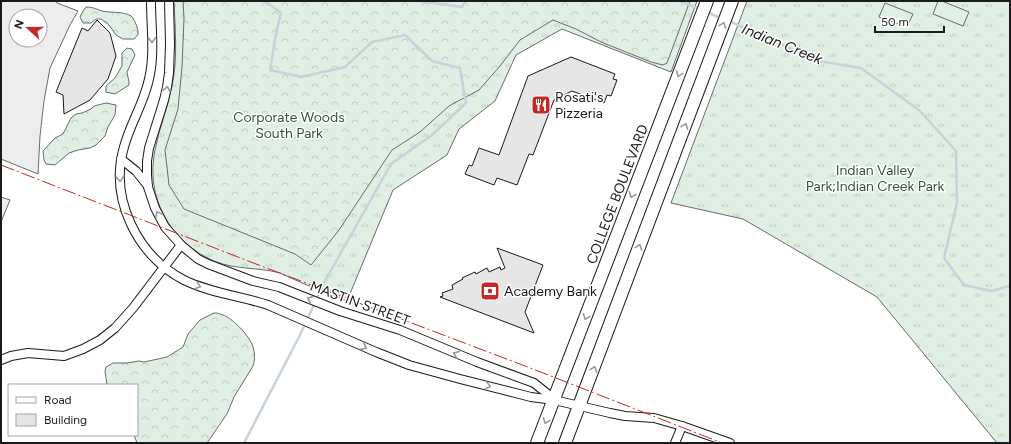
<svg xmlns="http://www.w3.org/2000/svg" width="1011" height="444" viewBox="0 0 1011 444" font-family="Figtree,sans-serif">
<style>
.grass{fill:url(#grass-tufts);stroke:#6a6a6a}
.forest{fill:url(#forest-crowns);stroke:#6a6a6a}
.pitch{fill:#e0efe3;stroke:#6a6a6a}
.parking{fill:#ededed;stroke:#6a6a6a;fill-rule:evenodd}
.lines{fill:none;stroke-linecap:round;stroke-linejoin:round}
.stream{stroke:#c6d2dc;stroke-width:2.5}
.building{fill:#e6e6e6;stroke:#1a1a1a}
.minor-casing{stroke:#1a1a1a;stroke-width:10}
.secondary-casing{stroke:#1a1a1a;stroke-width:14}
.minor{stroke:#fff;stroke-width:8}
.secondary{stroke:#fff;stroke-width:12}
.power{stroke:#c62828;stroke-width:1;stroke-dasharray:14 3 2 3;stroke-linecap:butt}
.oneway{stroke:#989898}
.labels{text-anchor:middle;stroke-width:3;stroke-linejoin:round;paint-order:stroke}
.poi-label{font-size:14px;fill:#1a1a1a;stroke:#fff;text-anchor:start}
.park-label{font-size:14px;fill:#2b5a34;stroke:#fff}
.street-label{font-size:14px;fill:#1a1a1a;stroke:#fff}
.water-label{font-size:15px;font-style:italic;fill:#1a1a1a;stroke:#fff}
</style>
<defs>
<pattern id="grass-tufts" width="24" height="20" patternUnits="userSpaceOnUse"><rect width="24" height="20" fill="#e0efe3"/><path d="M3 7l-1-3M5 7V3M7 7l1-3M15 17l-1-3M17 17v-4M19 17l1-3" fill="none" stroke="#c0ccc2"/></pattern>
<pattern id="forest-crowns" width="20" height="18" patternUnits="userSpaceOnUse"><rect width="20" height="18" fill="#e0efe3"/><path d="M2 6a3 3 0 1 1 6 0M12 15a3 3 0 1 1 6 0" fill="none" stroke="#c0ccc2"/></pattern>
</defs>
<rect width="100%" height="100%" fill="#fff"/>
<g class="grass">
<path d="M174,1H697L671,72L562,29L516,55L495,101L459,129L447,155L393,190L347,301C332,295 317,289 302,283C295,280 287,276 280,273C259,267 235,270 214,261C170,242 145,197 155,150C159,128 168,108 172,86C178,58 175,29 174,1Z"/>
<polygon points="747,1 1010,1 1010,443 997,443 877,297 743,219 671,203"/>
</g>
<g class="forest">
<polygon points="183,1 690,1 667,63 663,65 651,62 601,42 576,29 553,20 520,40 500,66 479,90 449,106 420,132 392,150 339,230 311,265 295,254 184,209 169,185 165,150 178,109 182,67 184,18"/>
<path d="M86,7C93,7 96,9 102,11C110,13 123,11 131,16C134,18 139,30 138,34C138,35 135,38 134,39H123L116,35L109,25L101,19H96L91,23H83L80,17L83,11Z"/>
<polygon points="127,48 132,49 135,55 127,72 129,82 129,85 115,94 106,92 106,86 115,78 122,66 122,53"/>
<polygon points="106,103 116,105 115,115 108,127 105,136 96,145 90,148 78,150 69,153 55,165 46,164 44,160 43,151 55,138 63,134 71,118 76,114 82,113 91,109 94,106"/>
<path d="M214,313C216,313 218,313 220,314C231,316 250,336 253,347C255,353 255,360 253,366L234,397L227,414L207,443H137L134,435H137V385H107L105,371L106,367L113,363H127L139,361L144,362L167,357L183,347L188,334L200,320Z"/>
</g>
<g class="pitch">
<polygon points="938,1 942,1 969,12 963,26 933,14"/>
<polygon points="885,3 913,14 907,27 879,17"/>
</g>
<g class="parking">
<path d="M1,1H56L57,3L78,11L70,25L50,68L44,101L40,136L38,174L1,159ZM16,16H40V40H16Z"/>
<polygon points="1,197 10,200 1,222"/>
</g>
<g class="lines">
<g class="stream">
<polyline points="419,1 462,7 466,1"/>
<polyline points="680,1 700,9"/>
<polyline points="707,12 722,19"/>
<polyline points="729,21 818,61 861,68 920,111 956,151 957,203 944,258 964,285 991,291 1010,286"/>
<polyline points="244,443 299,337 325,281 391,164 432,135 466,103 460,68 432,61 405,35 372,42 345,67 301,77 270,70 276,34 281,13 265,1"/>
</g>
</g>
<g class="building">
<polygon points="97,20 110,33 116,56 108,79 90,100 64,114 63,95 56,92 82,28 88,31"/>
<polygon points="571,57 615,74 613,79 617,80 611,96 607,95 604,103 572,91 554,100 533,155 529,154 517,185 497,178 494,185 465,174 469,165 472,166 479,148 499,155 528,76"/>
<polygon points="497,248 543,265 525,312 534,333 440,297 443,296 442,293 453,289 452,285 463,279 462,278 475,272 476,274 487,268 489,272 500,267 501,270 505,268"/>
</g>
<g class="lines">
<g class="minor-casing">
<g id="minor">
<path d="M151,1C151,27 155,54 149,79C144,103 130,124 124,147C109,198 137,256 184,280C210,293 241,296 268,305L376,352L409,365L460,379L531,397L554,400L610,413L625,416L654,418L682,426L730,443"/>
<polyline points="169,1 170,44 169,73 167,87 164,100 149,148 147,161 147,175 148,187 155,208 165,227 181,245 198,259 208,264 253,281 279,287 340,311 400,330 477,362 534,383 554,399"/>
<polyline points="121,159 136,171 148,186"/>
<polyline points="1,360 11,356 28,353 64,356 83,349 100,340 115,328 133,308 181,245"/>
<polyline points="675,443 682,426"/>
</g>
</g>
<g class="secondary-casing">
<g id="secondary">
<polyline points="537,443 707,1"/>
<polyline points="565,443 732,1"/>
</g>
</g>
<use href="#minor" class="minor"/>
<use href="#secondary" class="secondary"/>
<polyline class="power" points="1,165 256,264 533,369 722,443"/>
</g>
<defs><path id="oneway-chevron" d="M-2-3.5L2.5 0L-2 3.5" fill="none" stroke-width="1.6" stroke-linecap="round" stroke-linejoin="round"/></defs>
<g class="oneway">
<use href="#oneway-chevron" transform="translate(723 25) rotate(-69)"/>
<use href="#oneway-chevron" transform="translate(152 40) rotate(88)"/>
<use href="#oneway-chevron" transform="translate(679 74) rotate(111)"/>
<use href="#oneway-chevron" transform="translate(167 89) rotate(-78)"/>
<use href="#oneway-chevron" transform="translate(685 126) rotate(-69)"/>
<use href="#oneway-chevron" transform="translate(120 179) rotate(87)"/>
<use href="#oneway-chevron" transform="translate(632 195) rotate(111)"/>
<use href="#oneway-chevron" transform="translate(158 214) rotate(-118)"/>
<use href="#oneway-chevron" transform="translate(639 247) rotate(-70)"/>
<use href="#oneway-chevron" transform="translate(198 286) rotate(19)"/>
<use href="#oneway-chevron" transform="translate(310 299) rotate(-158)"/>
<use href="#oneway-chevron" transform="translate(586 317) rotate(111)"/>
<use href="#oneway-chevron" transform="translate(364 347) rotate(24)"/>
<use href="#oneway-chevron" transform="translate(456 354) rotate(-157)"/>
<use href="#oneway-chevron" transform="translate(594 369) rotate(-70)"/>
<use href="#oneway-chevron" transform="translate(488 386) rotate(14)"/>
<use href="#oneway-chevron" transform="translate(546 421) rotate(111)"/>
</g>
<defs>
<g id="restaurant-square" transform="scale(1)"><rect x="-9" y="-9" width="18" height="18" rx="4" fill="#c62828" stroke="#fff"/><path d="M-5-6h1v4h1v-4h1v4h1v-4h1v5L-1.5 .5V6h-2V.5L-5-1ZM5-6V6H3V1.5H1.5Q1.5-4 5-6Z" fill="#fff"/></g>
<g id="bank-square" transform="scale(1)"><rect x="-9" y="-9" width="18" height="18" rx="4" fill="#c62828" stroke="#fff"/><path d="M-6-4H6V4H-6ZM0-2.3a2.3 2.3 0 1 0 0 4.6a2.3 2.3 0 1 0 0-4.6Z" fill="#fff"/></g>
</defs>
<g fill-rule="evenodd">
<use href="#restaurant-square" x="541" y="105"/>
<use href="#bank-square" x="490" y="291"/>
</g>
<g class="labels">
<g class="poi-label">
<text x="555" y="102">Rosati's<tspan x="555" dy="16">Pizzeria</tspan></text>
<text x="504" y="296">Academy Bank</text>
</g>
<g class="park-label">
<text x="289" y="122">Corporate Woods<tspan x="289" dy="16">South Park</tspan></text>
<text x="875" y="175">Indian Valley<tspan x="875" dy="16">Park;Indian Creek Park</tspan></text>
</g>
<g class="street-label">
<text transform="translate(617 194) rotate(-69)" y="5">COLLEGE BOULEVARD</text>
<text transform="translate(360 303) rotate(20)" y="5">MASTIN STREET</text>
</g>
<g class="water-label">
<text transform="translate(782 44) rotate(22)" y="5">Indian Creek</text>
</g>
</g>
<rect width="1011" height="444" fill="none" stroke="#1a1a1a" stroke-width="4"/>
<rect x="8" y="384" width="130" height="52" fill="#ffffff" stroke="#a3a3a3"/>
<rect x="16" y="397" width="20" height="6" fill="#ffffff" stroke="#a3a3a3"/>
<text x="44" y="404" font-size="12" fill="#1a1a1a">Road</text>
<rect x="16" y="414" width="20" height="12" fill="#e6e6e6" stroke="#a3a3a3"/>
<text x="44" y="424" font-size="12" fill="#1a1a1a">Building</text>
<g transform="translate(28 28) rotate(291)"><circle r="19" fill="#ffffff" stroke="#a3a3a3"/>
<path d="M0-3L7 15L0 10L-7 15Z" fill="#c62828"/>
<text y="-6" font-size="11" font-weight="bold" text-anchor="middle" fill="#1a1a1a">N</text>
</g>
<path d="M875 26v6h69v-6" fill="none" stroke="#1a1a1a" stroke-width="2"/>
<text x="881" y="26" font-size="12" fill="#1a1a1a" stroke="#ffffff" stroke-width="3" paint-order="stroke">50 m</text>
</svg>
